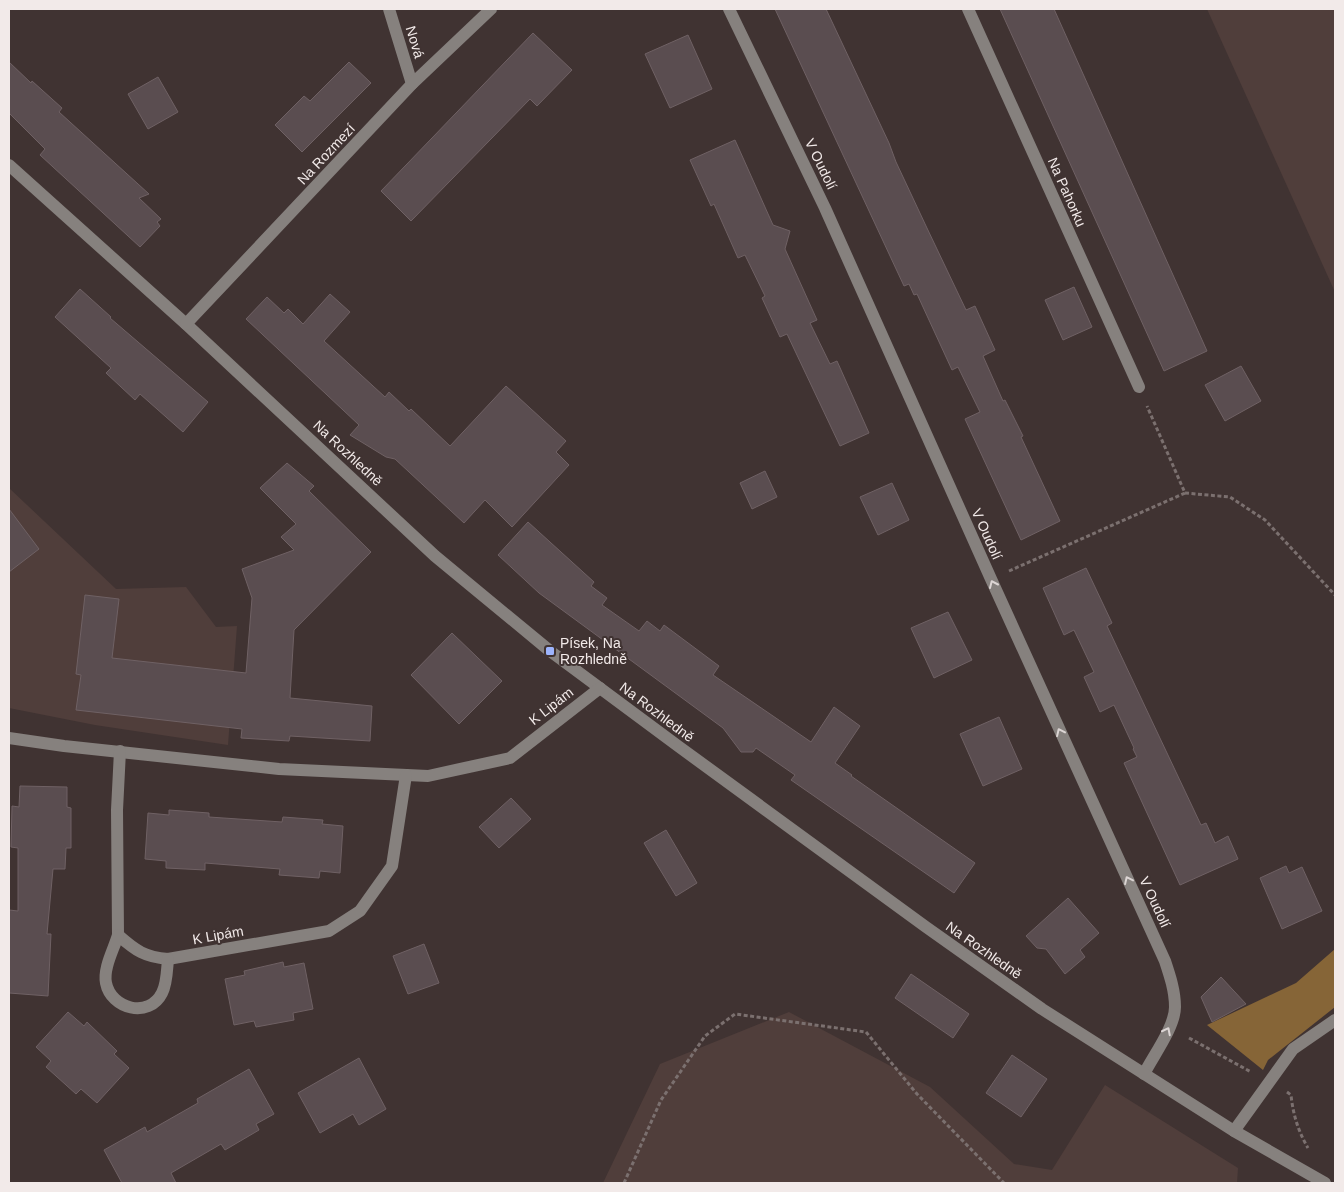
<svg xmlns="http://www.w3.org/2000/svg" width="1344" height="1192" viewBox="0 0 1344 1192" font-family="Arial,sans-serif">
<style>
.built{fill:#503e3b}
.forest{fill:#866537}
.building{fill:#5a4d50;stroke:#6f6164}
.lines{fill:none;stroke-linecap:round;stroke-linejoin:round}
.path{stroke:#7b706f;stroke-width:3;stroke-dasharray:4 2.5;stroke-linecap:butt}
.minor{stroke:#86817e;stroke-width:12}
.oneway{stroke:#dcd5d4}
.poi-dot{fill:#9db4fd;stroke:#403332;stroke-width:2}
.labels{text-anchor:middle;stroke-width:4;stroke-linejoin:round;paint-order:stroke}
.street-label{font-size:14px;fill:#f2eae9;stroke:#403332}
.poi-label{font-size:14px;fill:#f2eae9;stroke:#403332;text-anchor:start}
</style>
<rect width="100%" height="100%" fill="#403332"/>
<g class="built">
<polygon points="1207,9 1335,9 1335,292"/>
<polygon points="9,488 116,589 186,587 216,627 237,626 228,745 95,725 9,708"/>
<polygon points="789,1012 930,1087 1014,1164 1052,1170 1105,1085 1238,1168 1237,1183 603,1183 660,1064"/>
</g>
<polygon class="forest" points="1335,949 1335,1007 1268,1060 1263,1070 1207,1025 1296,983"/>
<g class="building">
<polygon points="775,9 826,9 889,143 896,162 926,226 966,310 975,306 995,350 983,356 1003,401 1005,400 1023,436 1021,437 1060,521 1021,540 965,419 980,412 958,367 952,370 917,294 914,295 909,284 904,286"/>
<polygon points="1000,9 1054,9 1207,351 1164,371"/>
<polygon points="533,33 572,70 537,106 530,99 411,221 381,191"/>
<polygon points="688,35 712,89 670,108 645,54"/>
<polygon points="9,62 31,83 32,81 62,108 59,112 149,194 139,198 161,219 157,222 160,226 140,247 40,155 45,149 9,113"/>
<polygon points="349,62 371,83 302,152 275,125 304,96 310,101"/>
<polygon points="158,77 178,112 148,129 128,94"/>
<polygon points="735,140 773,225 790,231 785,249 817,320 810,323 830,364 837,361 869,433 840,446 787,334 780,337 762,298 765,296 745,255 738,258 714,204 711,206 690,160"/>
<polygon points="1074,287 1092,327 1063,340 1045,300"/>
<polygon points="80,289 111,317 110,318 208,402 183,432 140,394 135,400 106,373 111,368 55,317"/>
<polygon points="330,294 350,312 324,341 385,397 389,392 409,411 411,409 450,446 506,386 566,441 556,452 569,465 512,527 485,500 464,523 395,459 386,457 350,435 359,425 246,319 267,297 284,313 288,309 303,324"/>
<polygon points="1241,366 1261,401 1225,421 1205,385"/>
<polygon points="287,463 314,486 309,491 371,552 294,630 290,698 372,706 370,741 290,736 289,741 241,738 242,729 76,710 81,675 76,674 85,595 119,599 112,658 246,673 252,598 242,569 294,550 281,537 296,524 260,488"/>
<polygon points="765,471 777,497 752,509 740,483"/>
<polygon points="892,483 909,520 878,535 860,497"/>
<polygon points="9,509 39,549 9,572"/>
<polygon points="528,522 594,582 591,586 607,598 602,605 639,631 647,621 660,631 664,625 719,666 713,675 811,742 834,707 860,726 835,763 852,775 851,776 975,863 954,893 791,780 795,775 756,748 753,752 741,752 723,728 539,593 498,555"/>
<polygon points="1086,568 1112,623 1107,626 1201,825 1206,823 1215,843 1228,836 1238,859 1180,885 1124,763 1137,757 1133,749 1134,748 1114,705 1100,712 1084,677 1094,672 1074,630 1064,635 1043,588"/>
<polygon points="948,612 972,660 934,678 911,628"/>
<polygon points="452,633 502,681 459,724 411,675"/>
<polygon points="999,717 1022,769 983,786 960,734"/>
<polygon points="20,786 67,787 67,807 71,808 71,848 66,848 65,869 53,869 47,934 51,934 48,996 9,993 9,910 18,911 18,848 11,847 12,806 19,807"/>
<polygon points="511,798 531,819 499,848 479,827"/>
<polygon points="169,810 209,813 209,817 282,822 283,817 323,820 322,824 343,826 340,873 320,871 319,878 279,875 280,869 205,863 205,870 166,868 166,861 145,859 148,813 169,815"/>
<polygon points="666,830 697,883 676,896 644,843"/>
<polygon points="1286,866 1289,873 1302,867 1322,911 1282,929 1260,878"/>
<polygon points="1068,898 1099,933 1080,950 1085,957 1065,974 1046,949 1037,948 1026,936"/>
<polygon points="424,944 439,983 408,994 393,956"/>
<polygon points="283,962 284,967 304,963 313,1009 293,1013 294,1020 256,1027 254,1021 234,1025 225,979 245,975 244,971"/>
<polygon points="911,974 969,1014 953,1038 895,998"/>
<polygon points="1221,977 1246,1004 1212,1022 1201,997"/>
<polygon points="68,1012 84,1026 87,1022 117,1051 114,1054 129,1068 97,1103 81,1089 76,1094 46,1067 51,1061 36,1047"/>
<polygon points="1012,1055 1047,1079 1021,1117 986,1093"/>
<polygon points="359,1058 386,1109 359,1125 353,1114 320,1133 298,1093"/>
<polygon points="249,1069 274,1114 256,1124 259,1130 225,1150 221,1144 171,1173 176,1183 122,1183 104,1150 145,1127 147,1132 198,1103 197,1099"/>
</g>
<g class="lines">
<g class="path">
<polyline points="1185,493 1230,497 1265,520 1335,595"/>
<polyline points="1009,571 1185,493 1147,406"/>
<polyline points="1189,1038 1251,1072"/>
<path d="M1287,1092L1291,1095C1293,1114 1298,1131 1308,1148"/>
<polyline points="624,1183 661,1100 705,1036 735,1014 866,1032 917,1094 1004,1183"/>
</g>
<g class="minor">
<polyline points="389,9 412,84"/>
<path d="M729,9L825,208L991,579L1165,961C1170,976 1175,991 1175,1007C1175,1027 1153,1056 1144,1074"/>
<polyline points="968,9 1139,387"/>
<polyline points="9,165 186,324 435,556 550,651 678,746 926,927 1042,1009 1234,1131 1325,1183"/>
<polyline points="186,324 412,84 491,9"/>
<polyline points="9,738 64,746 279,769 428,776 510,758 600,688"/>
<path d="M120,751L117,810L118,935C136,951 145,957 168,959L329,931L360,911L392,866L406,775"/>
<path d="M118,935C114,949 103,968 106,983C111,1009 149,1019 162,993C167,984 167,969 168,959"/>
<polyline points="1234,1131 1293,1049 1335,1020"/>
</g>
</g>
<defs><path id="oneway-chevron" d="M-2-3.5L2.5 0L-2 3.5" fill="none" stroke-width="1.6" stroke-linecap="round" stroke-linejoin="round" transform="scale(1.25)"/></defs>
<g class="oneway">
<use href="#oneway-chevron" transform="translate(993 584) rotate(-114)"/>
<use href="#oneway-chevron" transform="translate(1060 732) rotate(-115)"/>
<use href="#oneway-chevron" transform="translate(1128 880) rotate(-115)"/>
<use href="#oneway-chevron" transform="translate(1167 1031) rotate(-63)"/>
</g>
<rect class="poi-dot" x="545" y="646" width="10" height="10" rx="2.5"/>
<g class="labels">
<g class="street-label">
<text transform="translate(415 42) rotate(73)" y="5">Nová</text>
<text transform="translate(326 154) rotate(-47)" y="5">Na Rozmezí</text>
<text transform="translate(821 164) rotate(64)" y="5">V Oudolí</text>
<text transform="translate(1067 192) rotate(66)" y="5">Na Pahorku</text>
<text transform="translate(348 453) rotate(43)" y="5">Na Rozhledně</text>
<text transform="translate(987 534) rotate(66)" y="5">V Oudolí</text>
<text transform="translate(551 706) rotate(-38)" y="5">K Lipám</text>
<text transform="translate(657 712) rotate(37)" y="5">Na Rozhledně</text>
<text transform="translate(1155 902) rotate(65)" y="5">V Oudolí</text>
<text transform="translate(218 935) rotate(-10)" y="5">K Lipám</text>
<text transform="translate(984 950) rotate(35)" y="5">Na Rozhledně</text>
</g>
<g class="poi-label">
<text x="560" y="648">Písek, Na<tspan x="560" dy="16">Rozhledně</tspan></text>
</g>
</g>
<rect width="1344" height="1192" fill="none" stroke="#f2eae9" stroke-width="20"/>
</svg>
